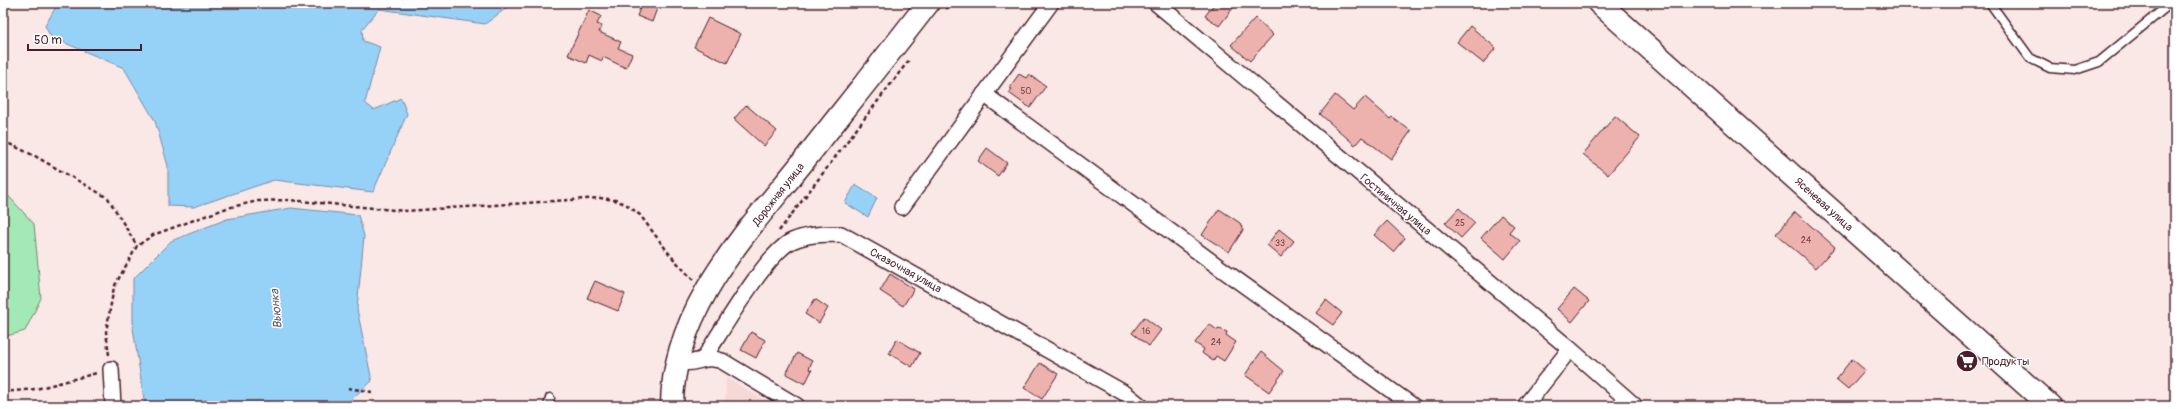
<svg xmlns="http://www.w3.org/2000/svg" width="2178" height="409" viewBox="0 0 2178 409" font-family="Pangolin,sans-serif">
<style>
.built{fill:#f6d8d6}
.green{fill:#a3e9b6;stroke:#768470}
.water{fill:#96d2f7;stroke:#788aa5}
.building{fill:#eeb2ae;stroke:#4a1f2b}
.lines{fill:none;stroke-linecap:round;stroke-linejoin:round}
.lane-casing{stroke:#4a1f2b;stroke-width:11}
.street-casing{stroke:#4a1f2b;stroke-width:18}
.secondary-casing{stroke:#4a1f2b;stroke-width:25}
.path{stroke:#4a1f2b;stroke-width:2.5;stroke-dasharray:4 3;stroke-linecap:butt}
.lane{stroke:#fff;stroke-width:8}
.street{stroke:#fff;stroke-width:15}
.secondary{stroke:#fff;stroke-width:22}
.labels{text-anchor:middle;stroke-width:3;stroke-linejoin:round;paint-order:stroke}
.number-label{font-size:9px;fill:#73444c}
.street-label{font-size:11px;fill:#4a1f2b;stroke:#fff}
.poi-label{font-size:11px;fill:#4a1f2b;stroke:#fff;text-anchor:start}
.water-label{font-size:12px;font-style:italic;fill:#615568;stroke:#fff}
</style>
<rect width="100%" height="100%" fill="#fae8e7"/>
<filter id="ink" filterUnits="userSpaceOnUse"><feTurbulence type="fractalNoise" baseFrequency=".025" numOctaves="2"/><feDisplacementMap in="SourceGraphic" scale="8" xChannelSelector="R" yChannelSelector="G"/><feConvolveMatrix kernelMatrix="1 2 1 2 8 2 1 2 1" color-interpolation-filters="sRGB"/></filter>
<g filter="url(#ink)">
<polygon class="built" points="726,377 774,406 725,406"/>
<polygon class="green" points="3,190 34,224 41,298 25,331 3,337"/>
<g class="water">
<polygon points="58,3 508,3 509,6 485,24 379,9 362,29 363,41 380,47 365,103 374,110 401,98 407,114 373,192 274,180 194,207 168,206 168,166 155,121 124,68 51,37 45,26"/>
<polygon points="855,185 877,198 868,217 845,203"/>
<polygon points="291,208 358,215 364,236 357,309 372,381 349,401 349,406 145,406 133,328 133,279 171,241 227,219"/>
</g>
<g class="building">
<polygon points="642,3 659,3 652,22 637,16"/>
<polygon points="1215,3 1237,3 1219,26 1205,16"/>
<polygon points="589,10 601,16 597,24 602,26 599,32 621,42 618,48 632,54 626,68 603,57 602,61 589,55 586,63 568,55"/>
<polygon points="708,18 741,34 727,63 694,47"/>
<polygon points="1255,18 1273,35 1250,61 1231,45"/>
<polygon points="1470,26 1496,48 1483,63 1457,42"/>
<polygon points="1019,74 1026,78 1029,74 1046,86 1030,108 1009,93 1012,89 1009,88"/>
<polygon points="1335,95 1353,110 1365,97 1390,119 1392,117 1411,131 1391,159 1362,137 1355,145 1320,114"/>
<polygon points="746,105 777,131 764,146 734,119"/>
<polygon points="1615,116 1640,137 1608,175 1583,154"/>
<polygon points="987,148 1007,163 998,176 978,161"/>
<polygon points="1459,208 1475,223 1461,238 1445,223"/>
<polygon points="1219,209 1240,223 1243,230 1229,252 1202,235"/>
<polygon points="1795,212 1835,247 1816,268 1776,234"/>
<polygon points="1501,215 1514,226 1509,232 1520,241 1505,259 1481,238"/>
<polygon points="1387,221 1405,238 1393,252 1374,235"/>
<polygon points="1279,229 1294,241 1281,257 1267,245"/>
<polygon points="890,274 914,289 903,306 880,291"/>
<polygon points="595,281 625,294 618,311 587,298"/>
<polygon points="1574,289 1589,301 1572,322 1557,309"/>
<polygon points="815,299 828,308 819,323 805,314"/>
<polygon points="1326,300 1342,313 1333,325 1316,313"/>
<polygon points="1144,317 1161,330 1149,346 1132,333"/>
<polygon points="1209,324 1217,330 1220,329 1227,332 1226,335 1236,342 1224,361 1216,356 1213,361 1202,353 1204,349 1195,343"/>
<polygon points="751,332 765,340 756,358 741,350"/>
<polygon points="897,339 920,353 912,367 889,353"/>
<polygon points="1261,352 1284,371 1269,392 1245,375"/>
<polygon points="797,353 812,361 809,369 812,370 805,384 786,374"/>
<polygon points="1852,359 1865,370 1848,389 1836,379"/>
<polygon points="1040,363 1058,374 1042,399 1024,388"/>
</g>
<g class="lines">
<g class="lane-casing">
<g id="lane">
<polyline points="1990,3 2030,58 2050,68 2075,70 2099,62 2171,3"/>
<polyline points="548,406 550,398"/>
</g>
</g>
<g class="street-casing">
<g id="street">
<polyline points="1156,3 1570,349 1635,406"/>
<polyline points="984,94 1216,265 1413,406"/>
<polyline points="902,207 1051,3"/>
<path d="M704,358C721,332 767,252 792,241C808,234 824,234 841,234L1126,394L1141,406"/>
<path d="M677,362C698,366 702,354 722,361L797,406"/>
<polyline points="111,369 113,406"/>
<polyline points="1525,406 1570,349"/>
</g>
</g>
<g class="secondary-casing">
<g id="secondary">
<polyline points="1599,3 2050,406"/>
<path d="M672,406C672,308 749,230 806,158C847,106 888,55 928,3"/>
</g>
</g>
<g class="path">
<polyline points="946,9 951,3"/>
<polyline points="3,141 35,156 108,198 137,246"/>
<polyline points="779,231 909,60"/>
<polyline points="109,355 106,332 114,287 137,246 153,235 227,208 258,201 289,200 405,211 600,198 615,200 627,205 640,215 671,256 693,280"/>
<polyline points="348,388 372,392"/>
<polyline points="3,392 36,389 97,373"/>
</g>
<use href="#lane" class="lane"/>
<use href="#street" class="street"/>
<use href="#secondary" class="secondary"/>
</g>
</g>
<defs>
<g id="supermarket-disc" transform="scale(1.15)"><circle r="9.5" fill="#4a1f2b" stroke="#fff"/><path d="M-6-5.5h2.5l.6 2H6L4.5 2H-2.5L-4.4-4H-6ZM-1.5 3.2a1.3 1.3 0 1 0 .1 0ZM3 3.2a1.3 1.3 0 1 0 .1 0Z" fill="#fff"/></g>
</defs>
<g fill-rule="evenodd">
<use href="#supermarket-disc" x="1967" y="361"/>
</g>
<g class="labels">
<g class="number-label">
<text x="1026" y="94">50</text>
<text x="1460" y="226">25</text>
<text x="1806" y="243">24</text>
<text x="1280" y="246">33</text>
<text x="1146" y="334">16</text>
<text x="1216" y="345">24</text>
</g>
<g class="street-label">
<text transform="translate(778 194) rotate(-52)" y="4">Дорожная улица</text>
<text transform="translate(1396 204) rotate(40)" y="4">Гостиничная улица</text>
<text transform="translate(1824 204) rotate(42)" y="4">Ясеневая улица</text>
<text transform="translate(906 270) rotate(29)" y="4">Сказочная улица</text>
</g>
<g class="poi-label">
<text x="1982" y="365">Продукты</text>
</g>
<g class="water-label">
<text transform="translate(276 309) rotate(-95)" y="4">Вьюнка</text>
</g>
</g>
<rect width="2178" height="409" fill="none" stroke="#fff" stroke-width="16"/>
<rect x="8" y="8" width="2162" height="393" fill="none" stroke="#4a1f2b" stroke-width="1.5" filter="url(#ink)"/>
<path d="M28 44v6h113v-6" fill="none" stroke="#4a1f2b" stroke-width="2"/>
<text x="34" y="44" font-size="12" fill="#4a1f2b" stroke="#ffffff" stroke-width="3" paint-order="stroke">50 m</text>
</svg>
